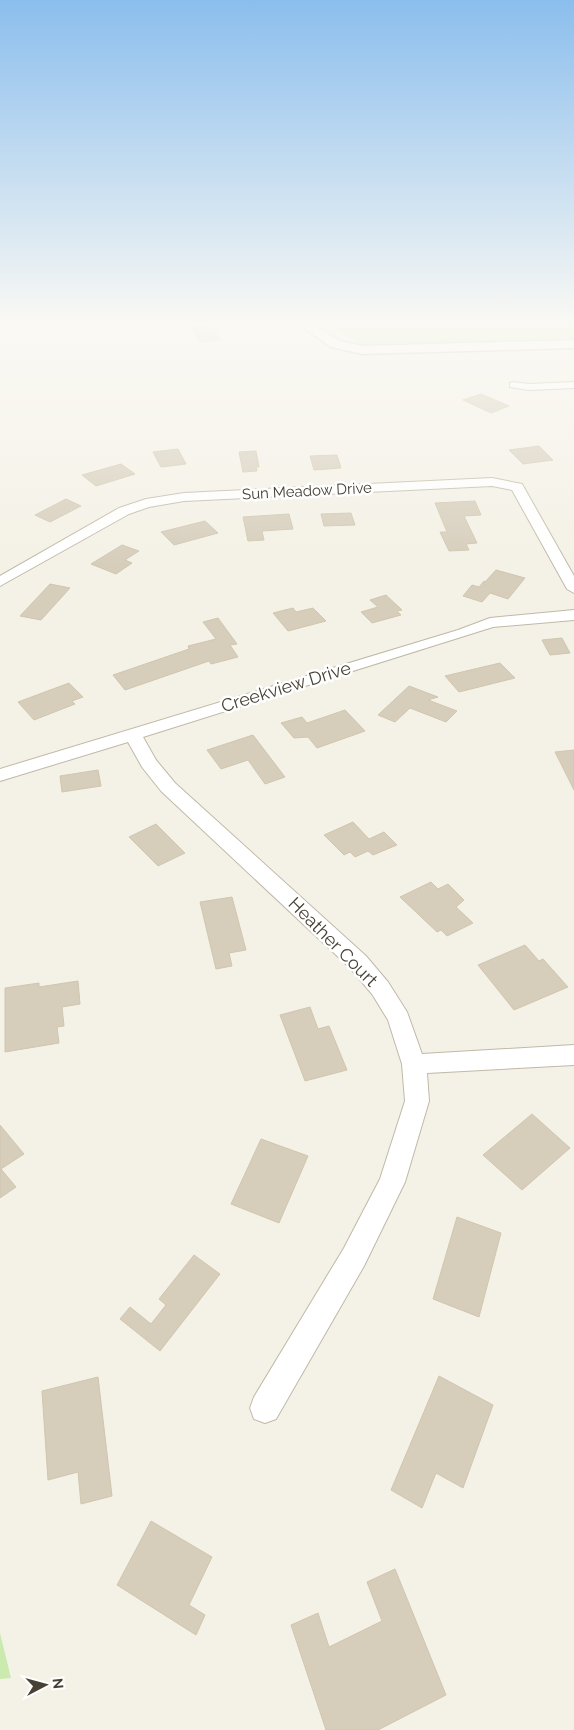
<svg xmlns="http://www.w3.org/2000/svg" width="574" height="1730" viewBox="0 0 574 1730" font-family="Raleway,sans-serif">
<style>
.green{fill:#cbeaad}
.building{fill:#d6cdbb;stroke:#d1c6ae}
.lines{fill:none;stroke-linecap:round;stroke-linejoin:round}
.minor-casing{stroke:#c0b9a8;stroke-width:2}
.tertiary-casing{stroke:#c0b9a8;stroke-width:3}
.minor{fill:#fff;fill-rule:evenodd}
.tertiary{fill:#fff;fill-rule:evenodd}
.labels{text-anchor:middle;stroke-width:5;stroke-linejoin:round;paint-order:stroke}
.far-street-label{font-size:15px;fill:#474135;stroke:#fff}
.street-label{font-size:18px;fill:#474135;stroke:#fff}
</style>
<rect width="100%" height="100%" fill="#f4f1e6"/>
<g class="green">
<polygon points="327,324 574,324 574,338 363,345"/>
<polygon points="0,1633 11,1678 0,1679"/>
</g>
<g class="building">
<polygon points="212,326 220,340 199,342 192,327"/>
<polygon points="481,394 509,406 491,413 463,400"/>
<polygon points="539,446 553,460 523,464 509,450"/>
<polygon points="178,449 186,464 161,467 153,452"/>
<polygon points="256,451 259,467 256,467 257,471 243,472 239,452"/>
<polygon points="337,455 341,468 314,470 310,456"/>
<polygon points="121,464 135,474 96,486 82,475"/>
<polygon points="66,499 81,506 50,522 35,515"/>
<polygon points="475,501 481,515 464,516 477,543 466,544 469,550 449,551 440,532 447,532 435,503"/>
<polygon points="351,513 355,525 324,526 321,514"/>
<polygon points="289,514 293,529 262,531 264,540 248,541 243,517"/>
<polygon points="205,521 218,533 174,545 161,532"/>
<polygon points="122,545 139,551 125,560 132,563 116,574 91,564"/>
<polygon points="496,570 525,578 508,599 490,593 482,602 463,596 472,585 479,587 484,581 485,582"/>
<polygon points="50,584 70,588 41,620 20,616"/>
<polygon points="386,595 402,610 397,611 401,615 372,623 361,612 378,607 370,600"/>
<polygon points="293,608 296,612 313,608 326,621 288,631 273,613"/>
<polygon points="218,618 237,644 230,645 238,657 211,664 209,661 125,690 113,675 189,649 188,646 216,639 203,622"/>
<polygon points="562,638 570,653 550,655 542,640"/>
<polygon points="500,663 515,678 459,692 445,676"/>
<polygon points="69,683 83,697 72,701 75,704 34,720 18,702"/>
<polygon points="409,686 438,697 428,700 457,711 446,722 410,708 395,722 378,715"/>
<polygon points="345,710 365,731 317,748 308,737 294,738 281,723 302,717 307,723"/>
<polygon points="253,735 285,777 265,784 248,760 221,769 207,750"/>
<polygon points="574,750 574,790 555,752"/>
<polygon points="98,770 101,786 62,792 60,776"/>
<polygon points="353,822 369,839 384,832 397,845 373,855 368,851 355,857 350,852 344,855 324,835"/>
<polygon points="156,824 185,853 158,866 129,837"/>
<polygon points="431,882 438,889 448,884 464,900 456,907 473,923 447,936 441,930 437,932 400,897"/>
<polygon points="232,897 246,950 229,953 232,966 216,969 200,902"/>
<polygon points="525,945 539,961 543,959 568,987 514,1010 478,965"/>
<polygon points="78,981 80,1004 62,1007 64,1026 57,1027 59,1043 5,1052 5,988 39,983 39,987"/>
<polygon points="310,1007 318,1029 329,1026 347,1070 305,1081 280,1015"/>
<polygon points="532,1114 570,1148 522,1190 483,1155"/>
<polygon points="0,1125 24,1154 1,1169 16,1187 0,1198"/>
<polygon points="261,1139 308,1156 279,1223 231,1204"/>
<polygon points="457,1217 501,1233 479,1317 433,1299"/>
<polygon points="194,1255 220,1274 160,1351 120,1319 130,1307 151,1324 166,1305 159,1299"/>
<polygon points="439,1376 493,1405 463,1488 436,1473 422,1508 391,1490"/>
<polygon points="98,1377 112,1496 81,1504 78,1472 48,1480 42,1391"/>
<polygon points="151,1521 212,1557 189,1605 205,1615 196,1635 117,1585"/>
<polygon points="395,1569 446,1695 378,1730 326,1730 291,1625 318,1613 329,1647 382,1621 367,1582"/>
</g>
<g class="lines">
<g class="minor-casing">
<g id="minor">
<polygon points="514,382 529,384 574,382 574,388 529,390 510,387 510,383"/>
<polygon points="492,478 522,484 574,576 574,593 567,589 512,490 492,486 184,501 149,507 129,514 0,586 0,576 119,508 146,499 184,493"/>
<polygon points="574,610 574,620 493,627 143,737 156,760 175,783 366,956 388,982 407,1012 422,1054 574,1045 574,1065 427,1073 429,1101 405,1182 364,1266 276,1419 265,1423 254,1419 250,1408 254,1397 344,1248 380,1179 405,1101 402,1064 388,1020 372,994 350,968 161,791 142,767 128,742 0,781 0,769 458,630 490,618"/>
</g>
</g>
<g class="tertiary-casing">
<polygon id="tertiary" points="298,324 312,324 340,341 363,346 574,340 574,348 363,354 331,347"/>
</g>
<use href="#minor" class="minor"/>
<use href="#tertiary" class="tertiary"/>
</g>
<linearGradient id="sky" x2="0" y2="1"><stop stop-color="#8bbeed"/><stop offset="0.57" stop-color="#faf9f4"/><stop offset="1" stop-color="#faf9f4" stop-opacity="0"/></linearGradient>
<rect width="574" height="566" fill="url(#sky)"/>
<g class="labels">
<g class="far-street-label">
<text transform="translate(307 491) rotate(-3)" y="5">Sun Meadow Drive</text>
</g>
<g class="street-label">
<text transform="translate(286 687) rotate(-17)" y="6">Creekview Drive</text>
<text transform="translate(333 942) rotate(45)" y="6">Heather Court</text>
</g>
</g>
<g transform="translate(45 1685) rotate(84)" stroke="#ffffff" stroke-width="4" paint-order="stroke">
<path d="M0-4L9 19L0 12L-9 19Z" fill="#474135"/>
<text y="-8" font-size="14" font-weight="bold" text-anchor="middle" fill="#474135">N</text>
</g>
</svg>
